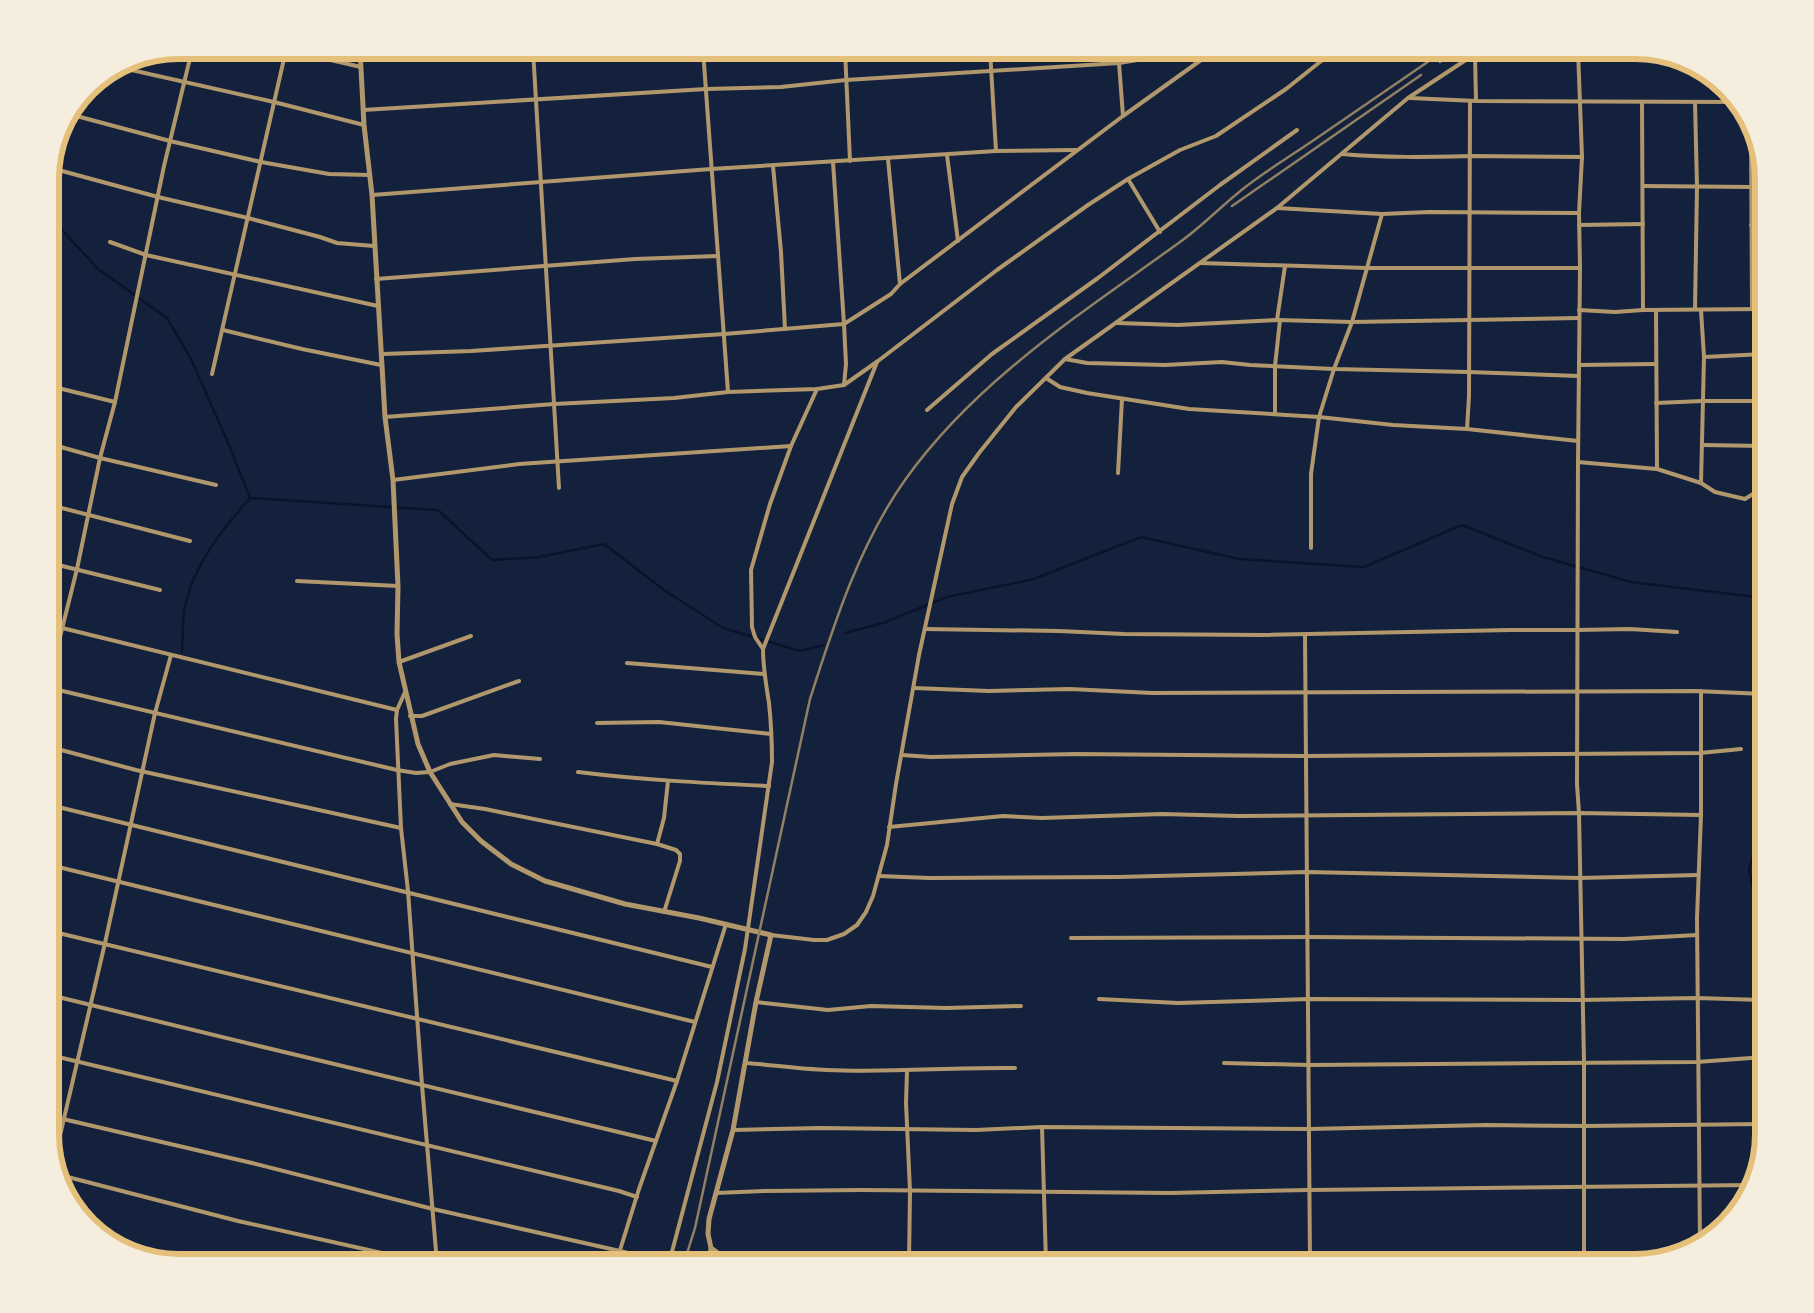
<svg xmlns="http://www.w3.org/2000/svg" width="1814" height="1313" viewBox="0 0 1814 1313" font-family="Karla,sans-serif">
<style>
.lines{fill:none;stroke-linecap:round;stroke-linejoin:round}
.stream{stroke:#0b132b;stroke-width:2.5}
.minor{stroke:#b1986c;stroke-width:4}
.tertiary{stroke:#b1986c;stroke-width:5}
.rail{stroke:#918062;stroke-width:2.5}
.rim{fill:none;stroke:#e5c07b;stroke-width:6}
</style>
<rect width="100%" height="100%" fill="#14213d"/>
<g class="lines">
<g class="stream">
<polyline points="50,217 98,269 167,318 191,359 229,445 250,498 438,510 492,560 539,557 604,544 664,590 723,628 800,651 823,645"/>
<polyline points="845,633 883,623 947,597 1034,579 1141,537 1239,559 1364,567 1462,525 1543,557 1631,582 1764,598"/>
<path d="M182,652C183,637 182,620 185,606C194,564 222,530 250,498"/>
<polyline points="1764,822 1749,869 1764,938"/>
</g>
<g class="minor">
<polyline points="287,50 361,67"/>
<polyline points="533,50 559,488"/>
<polyline points="703,50 728,392"/>
<polyline points="845,50 850,161"/>
<polyline points="990,50 996,151"/>
<polyline points="1148,50 1148,58"/>
<polyline points="1578,50 1582,157 1579,213 1580,268 1578,462 1577,784 1579,813 1584,1062 1584,1263"/>
<polyline points="1475,54 1476,101"/>
<polyline points="1119,63 1123,116"/>
<polyline points="118,67 274,102 364,125"/>
<polyline points="1410,98 1476,101 1735,102"/>
<polyline points="1642,102 1643,310"/>
<polyline points="363,110 706,89 781,87 846,80 1119,63 1198,50"/>
<polyline points="69,114 170,141 261,162 329,174 370,175"/>
<polyline points="1751,124 1752,309"/>
<path d="M1342,154C1385,158 1428,157 1471,156C1508,156 1545,157 1582,157"/>
<polyline points="947,155 958,241"/>
<polyline points="888,159 900,284"/>
<polyline points="833,162 844,324 846,364 844,385"/>
<polyline points="773,166 781,252 785,329"/>
<polyline points="51,168 158,197 248,218 320,237 337,243 374,246"/>
<polyline points="1128,179 1160,232"/>
<polyline points="1643,186 1751,187"/>
<polyline points="372,195 711,169 996,151 1077,150"/>
<polyline points="1277,208 1382,214 1429,212 1579,213"/>
<polyline points="1579,225 1643,224"/>
<polyline points="1751,225 1764,224"/>
<polyline points="110,242 146,255 378,306"/>
<polyline points="1200,263 1367,268 1580,268"/>
<polyline points="376,279 635,259 718,256"/>
<polyline points="1695,309 1697,187 1695,102"/>
<polyline points="1579,310 1615,312 1643,310 1764,309"/>
<polyline points="1656,310 1657,469"/>
<polyline points="1701,310 1704,357 1701,483"/>
<polyline points="1277,320 1285,266"/>
<polyline points="1117,323 1178,325 1277,320 1352,322 1579,318"/>
<polyline points="223,330 302,349 381,365"/>
<polyline points="382,354 471,351 724,334 844,324 891,294 900,284 1123,116 1215,50"/>
<polyline points="1704,357 1764,354"/>
<polyline points="1065,359 1087,363 1165,365 1222,362 1250,365 1334,369 1468,372 1578,376"/>
<polyline points="1579,365 1656,364"/>
<polyline points="212,374 286,50"/>
<polyline points="1046,378 1060,387 1087,393 1189,409 1319,417 1393,425 1467,429 1578,441"/>
<polyline points="50,386 115,402"/>
<polyline points="1656,403 1703,401 1764,401"/>
<polyline points="927,410 992,354 1098,278 1220,185 1297,130"/>
<polyline points="1275,414 1275,366 1280,320"/>
<polyline points="385,417 554,404 674,398 728,392 817,389 844,385 878,361 997,270 1088,205 1128,179 1180,150 1216,136 1286,89 1335,50"/>
<polyline points="1467,429 1469,396 1470,101"/>
<polyline points="50,444 100,458 216,485"/>
<polyline points="1702,445 1764,446"/>
<polyline points="1578,462 1657,469 1701,483 1715,492 1745,499 1764,487"/>
<polyline points="1118,473 1122,399"/>
<polyline points="393,480 519,464 791,446"/>
<polyline points="50,505 190,541"/>
<polyline points="1761,537 1764,537"/>
<polyline points="1311,548 1311,474 1319,417 1334,369 1352,322 1382,214"/>
<polyline points="50,563 160,590"/>
<polyline points="297,581 398,586"/>
<polyline points="50,625 397,710"/>
<polyline points="925,629 1059,631 1124,634 1263,635 1511,630 1577,630 1630,629 1677,632"/>
<polyline points="1305,635 1310,1263"/>
<polyline points="763,649 755,637 752,627 751,570 770,504 791,446 817,389"/>
<polyline points="399,662 471,636"/>
<polyline points="627,663 764,674"/>
<polyline points="50,677 77,569 100,458 115,402 164,166 192,50"/>
<polyline points="50,688 397,770 416,773 430,772 450,764 494,755 540,759"/>
<polyline points="914,688 989,691 1070,689 1152,693 1695,691 1764,694"/>
<polyline points="405,692 397,710 396,719 401,828 408,891 422,1085 437,1263"/>
<polyline points="410,716 422,716 519,681"/>
<polyline points="597,723 659,722 771,734"/>
<polyline points="50,747 136,770 401,828"/>
<polyline points="902,755 931,757 1076,754 1306,756 1700,753 1741,749"/>
<path d="M578,772C642,780 705,783 769,786"/>
<polyline points="450,804 485,809 657,844 676,850 680,854 680,861 664,912"/>
<polyline points="50,805 712,967"/>
<polyline points="889,827 1003,816 1042,818 1162,814 1238,816 1579,813 1701,815"/>
<polyline points="657,844 664,818 668,781"/>
<polyline points="50,865 695,1022"/>
<polyline points="879,876 929,878 1118,877 1307,872 1580,878 1698,875"/>
<polyline points="50,931 677,1081"/>
<polyline points="771,935 814,940 827,940 844,934 857,925 866,912 873,896 887,845 896,784 919,655 952,504 962,477 979,453 1016,407 1065,359 1277,208 1408,98 1481,50"/>
<polyline points="1071,938 1308,937 1624,939 1697,935"/>
<polyline points="50,995 259,1046 656,1141"/>
<polyline points="1099,999 1178,1003 1309,999 1582,1000 1697,998 1762,1000"/>
<polyline points="756,1002 828,1010 871,1006 946,1008 1021,1006"/>
<polyline points="50,1055 619,1191 637,1197"/>
<path d="M746,1063C773,1065 800,1069 827,1070C890,1073 952,1067 1015,1068"/>
<polyline points="1224,1063 1309,1065 1697,1062 1764,1057"/>
<polyline points="907,1071 906,1103 910,1191 909,1263"/>
<polyline points="50,1116 252,1163 433,1209 620,1251 668,1263"/>
<polyline points="1042,1127 1046,1263"/>
<polyline points="733,1130 821,1128 976,1130 1042,1127 1309,1129 1486,1125 1584,1126 1764,1124"/>
<polyline points="55,1157 105,943 155,713 171,655"/>
<polyline points="60,1175 238,1221 427,1263"/>
<polyline points="716,1193 764,1191 862,1190 1170,1193 1309,1190 1752,1185"/>
<polyline points="1700,1244 1697,918 1701,815 1701,691"/>
<polyline points="126,1250 171,1262"/>
<polyline points="616,1263 639,1189 677,1081 726,924"/>
<path d="M669,1263L717,1082L745,949L772,762C772,742 771,722 769,703C766,685 763,667 763,649L877,362"/>
<polyline points="706,1263 711,1248"/>
</g>
<g class="tertiary">
<polyline points="360,50 364,125 372,195 385,417 393,480 398,586 397,634 399,662 418,744 430,772 462,822 481,841 511,864 545,881 625,904 699,918 771,935 756,1002 733,1130 709,1219 708,1234 711,1248 726,1259 743,1262 800,1263"/>
<polyline points="955,1263 1166,1256 1398,1260 1651,1259"/>
</g>
<g class="rail">
<polyline points="1440,62 1457,50"/>
<polyline points="1232,206 1421,75"/>
<path d="M684,1263L695,1228L810,699C834,624 859,545 905,480C976,380 1082,313 1180,242C1204,225 1224,203 1248,185C1269,169 1292,155 1314,140C1357,110 1401,80 1445,50"/>
</g>
</g>
<path d="M0 0H1814V1313H0ZM179 59H1635A120 120 0 0 1 1755 179V1134A120 120 0 0 1 1635 1254H179A120 120 0 0 1 59 1134V179A120 120 0 0 1 179 59Z" fill="#f5edde" fill-rule="evenodd"/>
<path class="rim" d="M179 59H1635A120 120 0 0 1 1755 179V1134A120 120 0 0 1 1635 1254H179A120 120 0 0 1 59 1134V179A120 120 0 0 1 179 59Z"/>
</svg>
